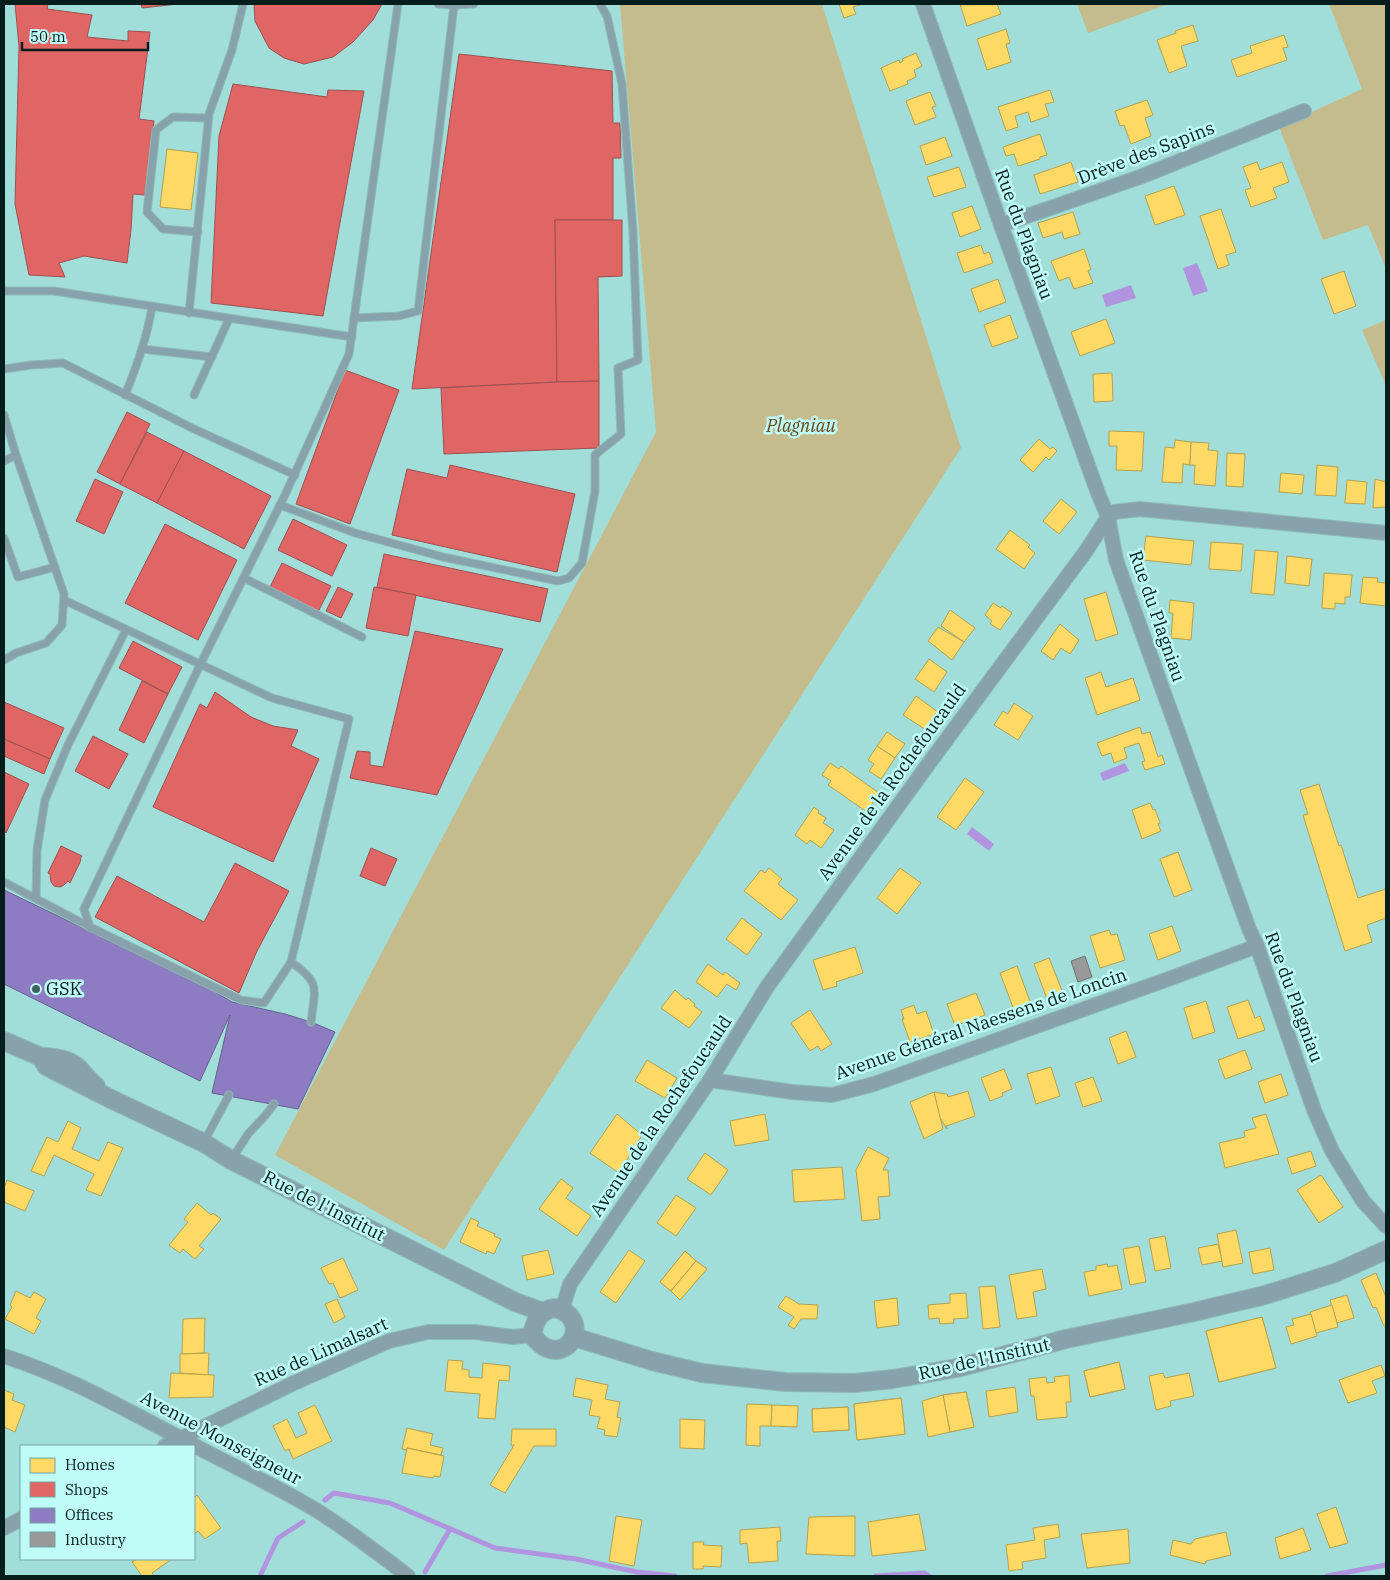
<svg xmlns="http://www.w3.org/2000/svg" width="1390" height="1580" viewBox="0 0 1390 1580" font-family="'IBM Plex Serif',serif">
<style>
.green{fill:#c5bc8d}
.water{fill:#b094df}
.homes{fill:#ffd966;stroke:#b4a150}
.shops{fill:#e06666;stroke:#9e5050}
.offices{fill:#8e7cc3;stroke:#656091}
.industry{fill:#999;stroke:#6d7474}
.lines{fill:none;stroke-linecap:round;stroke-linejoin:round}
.stream{stroke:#b094df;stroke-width:5}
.service-casing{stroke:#8ebab7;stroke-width:9}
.minor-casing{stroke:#8ebab7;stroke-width:16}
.tertiary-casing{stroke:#8ebab7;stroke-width:20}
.service{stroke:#88a2ab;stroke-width:7}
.minor{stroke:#88a2ab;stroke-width:14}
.tertiary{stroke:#88a2ab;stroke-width:18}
.poi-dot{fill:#3c615e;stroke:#bffcf7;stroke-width:2}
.labels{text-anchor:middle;stroke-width:5;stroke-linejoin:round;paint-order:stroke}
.street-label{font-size:18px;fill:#051e1c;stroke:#bffcf7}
.park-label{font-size:18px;font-style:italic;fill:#6b4717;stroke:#bffcf7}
.poi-label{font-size:18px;fill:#051e1c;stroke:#bffcf7;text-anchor:start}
</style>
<rect width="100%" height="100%" fill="#a2ded9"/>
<g class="green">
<polygon points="620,4 822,4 961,448 444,1250 275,1155 656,432"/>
<polygon points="1077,4 1169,4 1088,33"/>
<polygon points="1329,4 1386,4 1386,269 1368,225 1323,240 1279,127 1362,89"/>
<polygon points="1386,320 1386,386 1362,330"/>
</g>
<g class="water">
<polygon points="1197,263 1208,291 1193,296 1183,268"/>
<polygon points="1131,285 1136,298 1106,307 1102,295"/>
<polygon points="1125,763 1129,771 1103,781 1100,773"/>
<polygon points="972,827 994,844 989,851 967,834"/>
</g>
<g class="homes">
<polygon points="839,4 863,4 853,7 856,14 844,18"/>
<polygon points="960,4 997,4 1001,14 967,26"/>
<polygon points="1193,25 1198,41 1181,46 1187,66 1169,73 1157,40 1176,33 1175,31"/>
<polygon points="1006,29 1010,43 1006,44 1011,62 987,70 977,39"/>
<polygon points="1284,35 1288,47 1283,48 1287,60 1237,77 1231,60 1252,53 1250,46"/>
<polygon points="916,53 922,66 914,70 916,77 907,81 908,84 890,91 881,68 899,60 900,63 903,61 902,59"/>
<polygon points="1050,90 1054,102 1045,104 1049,116 1031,122 1028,112 1015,116 1018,127 1006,131 998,107"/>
<polygon points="930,92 936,106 932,107 936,117 915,125 906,101"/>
<polygon points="1147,100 1153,115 1145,118 1151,136 1131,144 1124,125 1120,126 1115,111"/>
<polygon points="1040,134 1047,155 1040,157 1040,159 1018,166 1014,154 1006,156 1003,147"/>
<polygon points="945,137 952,156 926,165 920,146"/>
<polygon points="167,149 198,153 191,210 160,207"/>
<polygon points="1071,162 1078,182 1040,194 1034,175"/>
<polygon points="1257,162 1260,170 1282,162 1289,182 1273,188 1277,198 1251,207 1245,190 1251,188 1243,167"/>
<polygon points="959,167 966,187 934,197 927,177"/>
<polygon points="1174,186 1185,215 1155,225 1145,196"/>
<polygon points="972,206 981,229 960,237 952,213"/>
<polygon points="1221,209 1236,252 1226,255 1229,265 1218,269 1200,216"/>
<polygon points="1073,212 1080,234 1064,239 1062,232 1043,238 1038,223"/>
<polygon points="981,245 984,254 989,252 993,263 964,273 957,253"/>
<polygon points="1084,249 1091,269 1088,271 1093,283 1074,289 1069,277 1059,281 1051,261"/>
<polygon points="1344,271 1356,306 1334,314 1321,279"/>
<polygon points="998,279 1006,302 979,312 971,289"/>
<polygon points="1010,315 1018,338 992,347 984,325"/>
<polygon points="1106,319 1115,343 1080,356 1071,332"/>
<polygon points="1112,373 1113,401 1094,402 1093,374"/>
<polygon points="1109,431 1144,432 1142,471 1116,470 1117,446 1109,446"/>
<polygon points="1039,439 1050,449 1053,447 1057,451 1049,460 1046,457 1033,472 1020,460"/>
<polygon points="1175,440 1191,442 1190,465 1183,464 1182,483 1162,482 1165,447 1174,448"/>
<polygon points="1191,442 1209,443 1208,450 1218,451 1215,486 1194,484 1195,465 1190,465"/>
<polygon points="1227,453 1245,454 1243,487 1226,486"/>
<polygon points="1317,465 1338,467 1336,496 1315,495"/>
<polygon points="1281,473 1304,475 1302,494 1279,492"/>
<polygon points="1375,479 1386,482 1386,507 1373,508"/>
<polygon points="1347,480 1367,482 1365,504 1345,503"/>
<polygon points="1061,499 1077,512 1059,534 1043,521"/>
<polygon points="1010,530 1030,545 1028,547 1035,553 1024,569 996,549"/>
<polygon points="1146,536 1194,541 1191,565 1143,560"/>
<polygon points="1211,542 1243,544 1241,571 1209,569"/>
<polygon points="1255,550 1278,552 1274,595 1251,593"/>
<polygon points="1287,556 1312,559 1309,586 1285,583"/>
<polygon points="1324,573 1352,575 1350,597 1345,597 1345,604 1335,603 1335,609 1322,608"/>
<polygon points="1363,577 1378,578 1377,582 1386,583 1386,606 1360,603"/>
<polygon points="1106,592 1118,634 1096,641 1084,599"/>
<polygon points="1170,600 1194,603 1191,640 1171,638 1173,613 1169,613"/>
<polygon points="993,603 1001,608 1002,606 1012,613 1000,630 990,624 992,621 985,615"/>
<polygon points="950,610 975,628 964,642 941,626"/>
<polygon points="1060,624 1079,640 1070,654 1061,648 1053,660 1041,651"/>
<polygon points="938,627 964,642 952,660 928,641"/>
<polygon points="929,659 947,672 934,692 915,679"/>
<polygon points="1101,672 1106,687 1133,678 1140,700 1097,715 1085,678"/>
<polygon points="916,696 938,712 926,730 903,715"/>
<polygon points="1014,703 1033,716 1018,740 994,725 1003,711 1008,714"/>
<polygon points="1140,727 1142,734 1150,732 1158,757 1162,755 1165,764 1145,770 1142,762 1145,761 1139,743 1124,748 1127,758 1114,763 1111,753 1102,756 1097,743"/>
<polygon points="887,732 905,744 895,758 877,746"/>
<polygon points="877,746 895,758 881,779 869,771 874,764 868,760"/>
<polygon points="830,763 839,769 841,766 879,793 867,812 828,785 831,781 822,775"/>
<polygon points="965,778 984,792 956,830 937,817"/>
<polygon points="1319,784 1339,846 1341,845 1358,898 1386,889 1386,918 1367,925 1372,942 1345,951 1303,815 1308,814 1300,790"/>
<polygon points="1150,803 1153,810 1155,809 1160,823 1158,824 1161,831 1142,839 1132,810"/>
<polygon points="814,807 819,811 818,813 826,818 823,823 834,830 821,848 810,840 807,844 795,835"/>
<polygon points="1178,852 1192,890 1174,897 1160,859"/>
<polygon points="769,868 782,879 778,884 798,900 781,920 744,891 761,870 765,873"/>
<polygon points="900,868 921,883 897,914 877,898"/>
<polygon points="742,918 762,934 747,955 726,939"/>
<polygon points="1172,926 1181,951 1158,960 1149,934"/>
<polygon points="1109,930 1111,935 1117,934 1125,960 1100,968 1090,936"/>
<polygon points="855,947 863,973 836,982 837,986 823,990 813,960"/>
<polygon points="1049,958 1063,993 1047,999 1034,964"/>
<polygon points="708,964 723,975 725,972 740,983 736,990 727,984 717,997 696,982"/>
<polygon points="1017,966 1031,1004 1014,1010 1000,973"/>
<polygon points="675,990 686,1000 688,998 695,1004 694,1006 702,1012 689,1028 661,1008"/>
<polygon points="976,993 985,1015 955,1026 947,1004"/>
<polygon points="1248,1000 1255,1018 1260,1016 1265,1030 1238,1039 1227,1007"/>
<polygon points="1206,1001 1215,1032 1193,1039 1184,1008"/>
<polygon points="914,1005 917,1014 926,1011 934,1034 910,1042 902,1019 904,1019 901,1010"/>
<polygon points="810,1010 832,1044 821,1051 818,1046 810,1051 791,1023"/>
<polygon points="1126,1031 1136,1057 1118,1064 1109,1038"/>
<polygon points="1245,1050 1252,1069 1225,1079 1218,1060"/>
<polygon points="647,1060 677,1078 665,1098 635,1081"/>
<polygon points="1051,1067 1060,1096 1036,1104 1027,1074"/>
<polygon points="1004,1069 1012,1089 1002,1093 1003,1096 990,1101 981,1078"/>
<polygon points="1281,1074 1288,1095 1265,1103 1258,1082"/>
<polygon points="1093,1077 1102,1101 1083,1107 1075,1083"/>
<polygon points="968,1091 975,1116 946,1126 947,1129 939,1116 934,1092 947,1094 948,1097"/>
<polygon points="934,1092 943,1129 924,1139 910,1102"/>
<polygon points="617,1114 642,1135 619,1173 590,1153"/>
<polygon points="765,1114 769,1140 735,1146 730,1121"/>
<polygon points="1266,1114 1279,1154 1225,1168 1219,1143 1245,1137 1244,1131 1256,1128 1252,1118"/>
<polygon points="68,1121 81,1128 72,1149 99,1161 108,1142 123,1148 101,1196 86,1190 94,1174 54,1155 44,1176 31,1171 47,1137 58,1142"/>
<polygon points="868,1147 889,1158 883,1170 888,1170 890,1196 878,1197 880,1219 862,1221 856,1170"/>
<polygon points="1311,1151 1316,1166 1292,1174 1287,1158"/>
<polygon points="705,1153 728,1170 711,1195 687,1179"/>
<polygon points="842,1167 845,1199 794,1202 792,1170"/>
<polygon points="1321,1175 1343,1207 1319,1223 1297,1190"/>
<polygon points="561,1179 573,1188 566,1198 591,1216 577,1236 539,1209"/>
<polygon points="7,1180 34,1191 25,1211 4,1202 4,1188"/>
<polygon points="676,1195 696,1208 676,1236 657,1223"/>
<polygon points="197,1203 211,1215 213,1213 221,1219 199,1246 204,1249 195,1259 183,1249 180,1253 169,1245 188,1222 184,1219"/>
<polygon points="471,1218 479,1222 477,1226 495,1234 494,1236 501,1239 494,1254 487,1251 486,1254 460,1242"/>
<polygon points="1236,1230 1243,1263 1223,1267 1217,1234"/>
<polygon points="1165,1236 1171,1268 1155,1271 1149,1239"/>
<polygon points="1218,1244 1222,1261 1202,1265 1198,1248"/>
<polygon points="1139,1246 1146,1282 1130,1285 1123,1249"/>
<polygon points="1270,1248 1274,1270 1253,1274 1249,1252"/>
<polygon points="548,1250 554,1274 527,1280 522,1256"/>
<polygon points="629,1250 645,1261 616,1303 600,1292"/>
<polygon points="685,1251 696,1261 671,1291 660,1282"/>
<polygon points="685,1251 696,1261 671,1291 660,1282"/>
<polygon points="343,1258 358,1290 340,1298 333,1283 329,1284 321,1268"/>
<polygon points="696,1261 707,1269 680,1300 671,1291"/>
<polygon points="696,1261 707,1269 680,1300 671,1291"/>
<polygon points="1107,1264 1108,1267 1117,1265 1122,1289 1089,1296 1084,1272 1096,1270 1096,1266"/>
<polygon points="1042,1269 1046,1289 1033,1292 1037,1316 1017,1319 1009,1275"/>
<polygon points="1376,1273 1386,1297 1386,1326 1384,1326 1376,1307 1373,1308 1361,1280"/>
<polygon points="995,1286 1000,1327 983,1329 979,1287"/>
<polygon points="16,1291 30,1298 34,1292 46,1299 36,1318 41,1321 34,1334 5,1319 12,1307 10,1305"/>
<polygon points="966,1293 968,1318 953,1319 954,1323 940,1324 939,1318 929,1319 928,1305 950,1303 950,1294"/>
<polygon points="1347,1295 1354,1318 1337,1323 1330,1300"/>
<polygon points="786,1296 799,1304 818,1305 817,1319 801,1319 794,1329 788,1325 794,1317 778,1307"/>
<polygon points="897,1298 899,1325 877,1328 874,1301"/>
<polygon points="337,1299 345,1317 334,1323 325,1304"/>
<polygon points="1332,1305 1338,1327 1316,1333 1310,1312"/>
<polygon points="1311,1314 1317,1336 1291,1344 1286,1327 1294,1325 1292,1319"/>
<polygon points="1262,1317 1276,1368 1219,1382 1206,1331"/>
<polygon points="1262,1317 1276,1368 1219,1382 1206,1331"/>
<polygon points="205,1318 204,1353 182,1354 183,1319"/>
<polygon points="209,1353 208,1375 180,1373 180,1354"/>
<polygon points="448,1360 463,1361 462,1369 469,1370 469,1377 482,1378 483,1363 510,1366 509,1381 499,1380 495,1419 478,1418 480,1394 445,1391"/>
<polygon points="1119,1362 1125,1389 1090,1397 1084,1371"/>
<polygon points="1119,1362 1125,1389 1090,1397 1084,1371"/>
<polygon points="1381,1365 1385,1376 1372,1381 1377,1393 1348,1403 1339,1380"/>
<polygon points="171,1373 214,1375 213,1397 169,1398"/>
<polygon points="1163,1373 1165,1378 1189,1373 1194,1396 1170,1401 1171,1406 1156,1410 1149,1376"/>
<polygon points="1069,1375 1071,1402 1066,1402 1067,1417 1037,1420 1034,1396 1031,1396 1029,1379 1046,1377 1047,1383 1055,1382 1054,1377"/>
<polygon points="576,1378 608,1385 605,1399 620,1402 617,1417 621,1418 617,1437 604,1435 605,1430 597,1428 600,1417 589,1415 592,1400 573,1396"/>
<polygon points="1015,1387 1018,1412 989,1417 986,1391"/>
<polygon points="4,1390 14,1394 12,1400 25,1405 15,1432 4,1427 4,1429"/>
<polygon points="966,1392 974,1427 950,1432 943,1395"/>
<polygon points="966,1392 974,1427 950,1432 943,1395"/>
<polygon points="943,1395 950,1432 928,1437 922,1401"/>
<polygon points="901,1398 905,1434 857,1440 854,1404"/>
<polygon points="901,1398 905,1434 857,1440 854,1404"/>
<polygon points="747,1404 772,1405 771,1426 760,1426 760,1446 746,1445"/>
<polygon points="315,1405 332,1441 293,1459 289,1449 285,1451 273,1426 287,1419 296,1438 307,1433 298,1413"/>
<polygon points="772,1405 798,1406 797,1427 771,1426"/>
<polygon points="848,1407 849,1430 813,1432 812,1409"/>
<polygon points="848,1407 849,1430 813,1432 812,1409"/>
<polygon points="680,1419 705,1420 704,1449 680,1448"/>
<polygon points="407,1428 433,1434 430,1445 443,1448 441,1455 407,1448 407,1450 402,1449"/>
<polygon points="512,1429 556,1429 556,1446 534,1446 505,1493 490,1485 514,1445 511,1445"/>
<polygon points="407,1448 444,1456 440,1477 434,1476 433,1478 402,1473"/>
<polygon points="197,1495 221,1528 205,1539 198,1531 194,1534 194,1498"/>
<polygon points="1336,1507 1348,1543 1330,1548 1317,1514"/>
<polygon points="919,1514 926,1550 872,1556 868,1522"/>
<polygon points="616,1516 642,1520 634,1566 609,1561"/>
<polygon points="855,1516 855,1556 806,1554 809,1517"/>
<polygon points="1058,1524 1060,1537 1044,1540 1046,1558 1022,1562 1023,1569 1009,1571 1006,1545 1035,1540 1033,1528"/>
<polygon points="780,1527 781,1541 777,1541 778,1561 749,1563 747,1543 740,1544 740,1530"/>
<polygon points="1303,1528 1311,1550 1280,1559 1275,1538"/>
<polygon points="1128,1529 1130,1563 1087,1568 1081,1534"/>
<polygon points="1226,1532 1231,1555 1206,1561 1205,1564 1170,1555 1173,1540 1191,1544 1195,1539"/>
<polygon points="693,1542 704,1542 703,1545 722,1546 721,1567 703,1566 703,1569 693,1569"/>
<polygon points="137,1559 172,1559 152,1573 154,1576 142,1576 132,1562"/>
</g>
<g class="shops">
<polygon points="15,4 48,4 47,9 92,15 87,37 128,41 128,31 150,32 139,119 154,121 145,195 133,194 131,230 127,263 84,256 59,263 65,277 29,275 15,204 19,46"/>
<polygon points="141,4 178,4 142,8"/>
<polygon points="254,4 382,4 373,20 353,42 333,57 304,64 284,58 269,48 255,21"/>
<polygon points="459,54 612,71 613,123 620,123 621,158 613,158 613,220 555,220 557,382 412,389"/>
<polygon points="233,84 327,97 328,90 364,91 323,316 211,303 219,136"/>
<polygon points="555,220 622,220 622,276 598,277 599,381 557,382"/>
<polygon points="345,370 399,390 350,524 296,504"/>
<polygon points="599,381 599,448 444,454 441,388 557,382"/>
<polygon points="127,412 150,424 120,484 97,472"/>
<polygon points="147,432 184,451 157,503 120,484"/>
<polygon points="184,451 271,496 244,549 157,503"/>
<polygon points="450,465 575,494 557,572 392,535 407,469 447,478"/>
<polygon points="95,479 123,492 104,534 76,521"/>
<polygon points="293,519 347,545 332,576 278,550"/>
<polygon points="165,524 237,560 198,640 125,603"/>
<polygon points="384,554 548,589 540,622 377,587"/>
<polygon points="282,563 331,586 318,612 269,589"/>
<polygon points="338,587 353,594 341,618 326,611"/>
<polygon points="374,587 416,595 408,636 366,628"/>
<polygon points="415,631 503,649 437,795 350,778 357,751 370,752 370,765 383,767"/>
<polygon points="133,641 182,667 168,694 119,668"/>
<polygon points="142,681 168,694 144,743 119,730"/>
<polygon points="215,692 251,717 273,726 298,730 291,746 319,759 273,862 153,807 200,704 207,708"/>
<polygon points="4,702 64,728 50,759 4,739"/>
<polygon points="93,736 128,754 109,789 75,771"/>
<polygon points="4,739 50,759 44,774 4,756"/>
<polygon points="4,772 29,784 6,833 4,831"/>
<polygon points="61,846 82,856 80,859 81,860 70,883 68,881 64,885 60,887 54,886 51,882 50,874 48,873"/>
<polygon points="371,848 397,859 385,886 360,876"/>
<polygon points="235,863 289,891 257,951 239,993 95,917 117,876 204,922"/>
</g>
<polygon class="offices" points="4,890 212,990 232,1002 285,1014 311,1022 335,1032 298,1109 212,1093 230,1015 200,1081 4,984"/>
<polygon class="industry" points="1085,956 1092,977 1078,982 1071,961"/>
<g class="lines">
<g class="stream">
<polyline points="325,1500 334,1493 390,1503 495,1548 576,1559 637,1572 675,1576"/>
<polyline points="425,1572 450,1529"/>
<polyline points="260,1576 278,1538 303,1522"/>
<polyline points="876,1576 924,1573 929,1576"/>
<polyline points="1327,1576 1386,1565"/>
</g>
<g class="service-casing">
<g id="service">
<polyline points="454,5 474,4"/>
<polyline points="198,232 163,229 147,212 156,130 173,117 208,118"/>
<polyline points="4,291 54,291 352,337"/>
<polyline points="189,313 209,114 232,50 243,4"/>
<polyline points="354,318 399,316 418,311 454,5 438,4"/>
<polyline points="142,349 212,357"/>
<polyline points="4,369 31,365 63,363 192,428 295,475"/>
<path d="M125,395C137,366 147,338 152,307"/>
<polyline points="194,395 229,319"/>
<polyline points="4,415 16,455 64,594 62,625 46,643 16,653 4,660"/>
<polyline points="4,461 16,455"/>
<polyline points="280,505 355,533 443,557 558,581 569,578 582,563 595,491 595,455 621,434 618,368 638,360 633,232 622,84 607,16 600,4"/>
<polyline points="4,538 18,577 55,567"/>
<polyline points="244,578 362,637"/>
<polyline points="64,600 272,698 349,719 291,962 264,1003 241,1000 90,927 84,909 200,665 285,495 349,354 398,4"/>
<polyline points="4,882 90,927"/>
<polyline points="36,898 37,850 45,800 68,745 126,630"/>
<path d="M291,962C321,983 315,988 311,1022"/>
<polyline points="204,1142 229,1095"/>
<polyline points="232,1159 248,1134 265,1116 274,1104"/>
</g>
</g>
<g class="minor-casing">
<g id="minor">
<polyline points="923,4 1001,225 1098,493 1108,517 1116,560 1249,929 1257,946 1314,1110 1332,1151 1363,1201 1386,1226"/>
<polyline points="1001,225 1140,177 1304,111"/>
<polyline points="710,1080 792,1092 832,1095 874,1084 1174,977 1257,946"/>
<polyline points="562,1310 570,1284 710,1080 767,987 927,766 1086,551 1108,517 1114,512 1140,509 1386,533"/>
<path d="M4,1356C67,1376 124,1409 182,1439C226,1463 273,1484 316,1510C348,1530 378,1553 408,1576"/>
<polyline points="165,1446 294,1383 389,1341 428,1332 475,1332 513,1337 532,1335"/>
<polyline points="4,1528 21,1519"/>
</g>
</g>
<g class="tertiary-casing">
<g id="tertiary">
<polyline points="4,1041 41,1057 46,1066 111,1099 204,1143 231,1160 515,1302 543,1312"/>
<path d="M41,1057C55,1057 73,1060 82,1072C87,1077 90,1082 96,1086"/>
<path d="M555,1308C589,1316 574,1359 547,1348C541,1346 536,1340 532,1335C535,1321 539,1310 555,1308Z"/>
<polyline points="574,1337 652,1361 702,1373 785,1382 855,1383 893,1379 957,1368 1066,1339 1194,1312 1265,1295 1335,1273 1386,1250"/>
</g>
</g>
<use href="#service" class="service"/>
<use href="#minor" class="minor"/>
<use href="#tertiary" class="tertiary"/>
</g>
<circle class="poi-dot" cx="36" cy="989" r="5"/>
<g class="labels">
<g class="street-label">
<text transform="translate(1146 153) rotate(-21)" y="6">Drève des Sapins</text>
<text transform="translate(1024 234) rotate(70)" y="6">Rue du Plagniau</text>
<text transform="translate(1157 616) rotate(71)" y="6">Rue du Plagniau</text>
<text transform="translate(892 782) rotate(-54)" y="6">Avenue de la Rochefoucauld</text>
<text transform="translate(1294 997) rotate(70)" y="6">Rue du Plagniau</text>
<text transform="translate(981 1024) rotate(-19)" y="6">Avenue Général Naessens de Loncin</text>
<text transform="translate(661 1116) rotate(-56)" y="6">Avenue de la Rochefoucauld</text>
<text transform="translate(324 1206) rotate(27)" y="6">Rue de l'Institut</text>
<text transform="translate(321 1352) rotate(-24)" y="6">Rue de Limalsart</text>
<text transform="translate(984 1359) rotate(-13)" y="6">Rue de l'Institut</text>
<text transform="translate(221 1438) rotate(28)" y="6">Avenue Monseigneur</text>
</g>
<g class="park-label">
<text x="801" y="432">Plagniau</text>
</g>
<g class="poi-label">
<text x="46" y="995">GSK</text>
</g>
</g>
<rect width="1390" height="1580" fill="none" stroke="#051e1c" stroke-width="10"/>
<rect x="20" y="1445" width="175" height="115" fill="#bffcf7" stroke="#75a39f"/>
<rect x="30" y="1458" width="25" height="15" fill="#ffd966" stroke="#75a39f"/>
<text x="65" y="1470" font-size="15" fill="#051e1c">Homes</text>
<rect x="30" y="1482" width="25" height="15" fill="#e06666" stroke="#75a39f"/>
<text x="65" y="1495" font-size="15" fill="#051e1c">Shops</text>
<rect x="30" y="1508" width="25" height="15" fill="#8e7cc3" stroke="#75a39f"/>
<text x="65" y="1520" font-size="15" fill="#051e1c">Offices</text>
<rect x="30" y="1532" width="25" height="15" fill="#999999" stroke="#75a39f"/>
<text x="65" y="1545" font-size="15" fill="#051e1c">Industry</text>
<path d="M22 42v8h126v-8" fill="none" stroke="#051e1c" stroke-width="2.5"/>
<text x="30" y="42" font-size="15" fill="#051e1c" stroke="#bffcf7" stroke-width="4" paint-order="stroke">50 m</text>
</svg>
